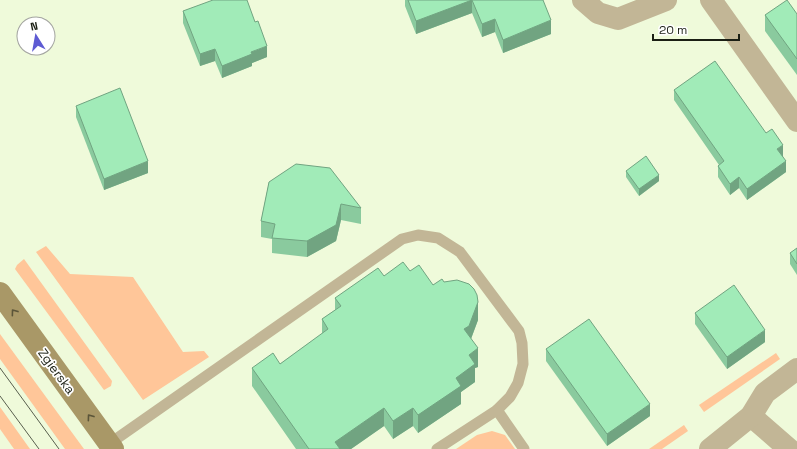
<svg xmlns="http://www.w3.org/2000/svg" width="797" height="449" viewBox="0 0 797 449" font-family="'Space Grotesk',sans-serif">
<style>
.green{fill:#ffc699}
.lines{fill:none;stroke-linecap:round;stroke-linejoin:round}
.service{stroke:#c2b696;stroke-width:11}
.minor{stroke:#c2b696;stroke-width:22}
.secondary{stroke:#a99867;stroke-width:22}
.tram{stroke:#595f4e;stroke-width:1}
.wall{fill:#8aca9e}
.shaded-wall{fill:#71a481}
.building{fill:#a1ebb8;stroke:#71a481}
.oneway{stroke:#5b5539}
.labels{text-anchor:middle;stroke-width:3.5;stroke-linejoin:round;paint-order:stroke}
.street-label{font-size:13px;fill:#1b1f14;stroke:#fff}
</style>
<rect width="100%" height="100%" fill="#effada"/>
<g class="green">
<polygon points="46,246 70,274 133,277 183,352 204,351 209,357 143,400 36,252"/>
<polygon points="24,259 112,381 111,386 104,390 15,269 17,265"/>
<polygon points="0,334 84,449 65,449 0,359"/>
<polygon points="776,353 780,359 704,412 699,405"/>
<polygon points="0,407 30,449 14,449 0,429"/>
<polygon points="684,425 688,431 662,449 649,449"/>
<polygon points="492,431 505,435 515,449 456,449 477,435"/>
</g>
<g class="lines">
<g class="service">
<polyline points="497,410 524,449"/>
<polyline points="109,444 392,246 402,239 418,235 438,238 460,252 519,331 522,343 523,364 518,383 510,397 497,410 437,449"/>
</g>
<g class="minor">
<polyline points="583,0 598,13 618,19 666,0"/>
<polyline points="711,0 797,121"/>
<polyline points="751,416 789,449"/>
<polyline points="710,449 751,416 765,393 797,369"/>
</g>
<polyline class="secondary" points="0,293 113,449"/>
<g class="tram">
<polyline points="0,368 59,449"/>
<polyline points="0,396 39,449"/>
</g>
</g>
<g class="wall">
<polygon points="405,0 543,0 551,34 503,53 495,32 482,37 472,13 416,34 405,6"/>
<polygon points="183,11 267,57 252,63 252,66 222,78 215,61 200,66 183,23"/>
<polygon points="797,14 797,75 765,31 765,15"/>
<polygon points="674,90 766,133 783,156 786,172 747,200 739,188 730,195 718,177 718,166 719,165 674,100"/>
<polygon points="76,106 148,173 104,190 76,117"/>
<polygon points="626,171 659,181 639,196 626,177"/>
<polygon points="269,182 361,208 361,224 341,220 336,241 307,257 272,253 272,239 261,237 261,221"/>
<polygon points="797,248 797,275 790,264 790,253"/>
<polygon points="410,271 433,285 444,282 478,320 471,339 478,367 475,368 475,382 461,392 461,404 418,433 413,426 393,439 384,426 351,449 296,449 252,386 252,368 280,364 322,334 322,319 335,310 335,298 384,276"/>
<polygon points="695,313 765,342 727,369 695,324"/>
<polygon points="546,349 650,416 607,446 546,361"/>
</g>
<g class="shaded-wall">
<polygon points="472,0 472,13 416,34 416,21"/>
<polygon points="495,19 495,32 482,37 482,24"/>
<polygon points="551,20 551,34 503,53 503,40"/>
<polygon points="267,46 267,57 252,63 252,66 222,78 222,66 251,52"/>
<polygon points="215,49 215,61 200,66 200,54"/>
<polygon points="783,145 783,156 777,160 777,149"/>
<polygon points="148,161 148,173 104,190 104,179"/>
<polygon points="786,161 786,172 747,200 747,189"/>
<polygon points="659,175 659,181 639,196 639,189"/>
<polygon points="739,177 739,188 730,195 730,184"/>
<polygon points="341,204 341,220 336,241 307,257 307,241"/>
<polygon points="478,302 478,320 469,344 464,329"/>
<polygon points="765,330 765,342 727,369 727,357"/>
<polygon points="478,348 478,367 475,368 475,382 461,392 461,404 418,433 418,415 456,378 469,355"/>
<polygon points="650,404 650,416 607,446 607,434"/>
<polygon points="384,408 384,426 351,449 335,449 335,442"/>
<polygon points="413,408 413,426 393,439 393,421"/>
</g>
<g class="building">
<polygon points="213,0 247,0 255,22 258,21 267,46 251,52 252,54 222,66 215,49 200,54 183,11"/>
<polygon points="408,0 472,0 416,21"/>
<polygon points="472,0 543,0 551,20 503,40 495,19 482,24"/>
<polygon points="787,0 797,14 797,59 765,15"/>
<polygon points="715,61 766,133 772,129 783,145 777,149 786,161 747,189 739,177 730,184 718,166 724,161 674,90"/>
<polygon points="120,88 148,161 104,179 76,106"/>
<polygon points="646,156 659,175 639,189 626,171"/>
<polygon points="296,164 330,168 361,208 341,204 336,225 307,241 272,238 275,224 261,221 269,182"/>
<polygon points="797,248 797,264 790,253"/>
<polygon points="403,262 410,271 419,265 433,285 442,279 444,282 457,280 469,284 474,289 477,295 478,302 469,326 464,329 478,348 469,355 475,364 456,378 461,386 418,415 413,408 393,421 384,408 335,442 340,449 309,449 252,368 273,353 280,364 328,329 322,319 341,306 335,298 378,268 384,276"/>
<polygon points="734,285 765,330 727,357 695,313"/>
<polygon points="589,319 650,404 607,434 546,349"/>
</g>
<defs><path id="oneway-chevron" d="M-2-3.5L2.5 0L-2 3.5" fill="none" stroke-width="1.6" stroke-linecap="round" stroke-linejoin="round"/></defs>
<g class="oneway">
<use href="#oneway-chevron" transform="translate(14 312) rotate(-126)"/>
<use href="#oneway-chevron" transform="translate(90 417) rotate(-126)"/>
</g>
<g class="labels">
<g class="street-label">
<text transform="translate(57 371) rotate(54)" y="5">Zgierska</text>
</g>
</g>
<g transform="translate(36 36) rotate(349)"><circle r="19" fill="#ffffff" stroke="#a4a5a1"/>
<path d="M0-3L7 15L0 10L-7 15Z" fill="#5e5bd3"/>
<text y="-6" font-size="11" font-weight="bold" text-anchor="middle" fill="#1b1f14">N</text>
</g>
<path d="M653 34v6h86v-6" fill="none" stroke="#1b1f14" stroke-width="2"/>
<text x="659" y="34" font-size="12" fill="#1b1f14" stroke="#ffffff" stroke-width="3" paint-order="stroke">20 m</text>
</svg>
